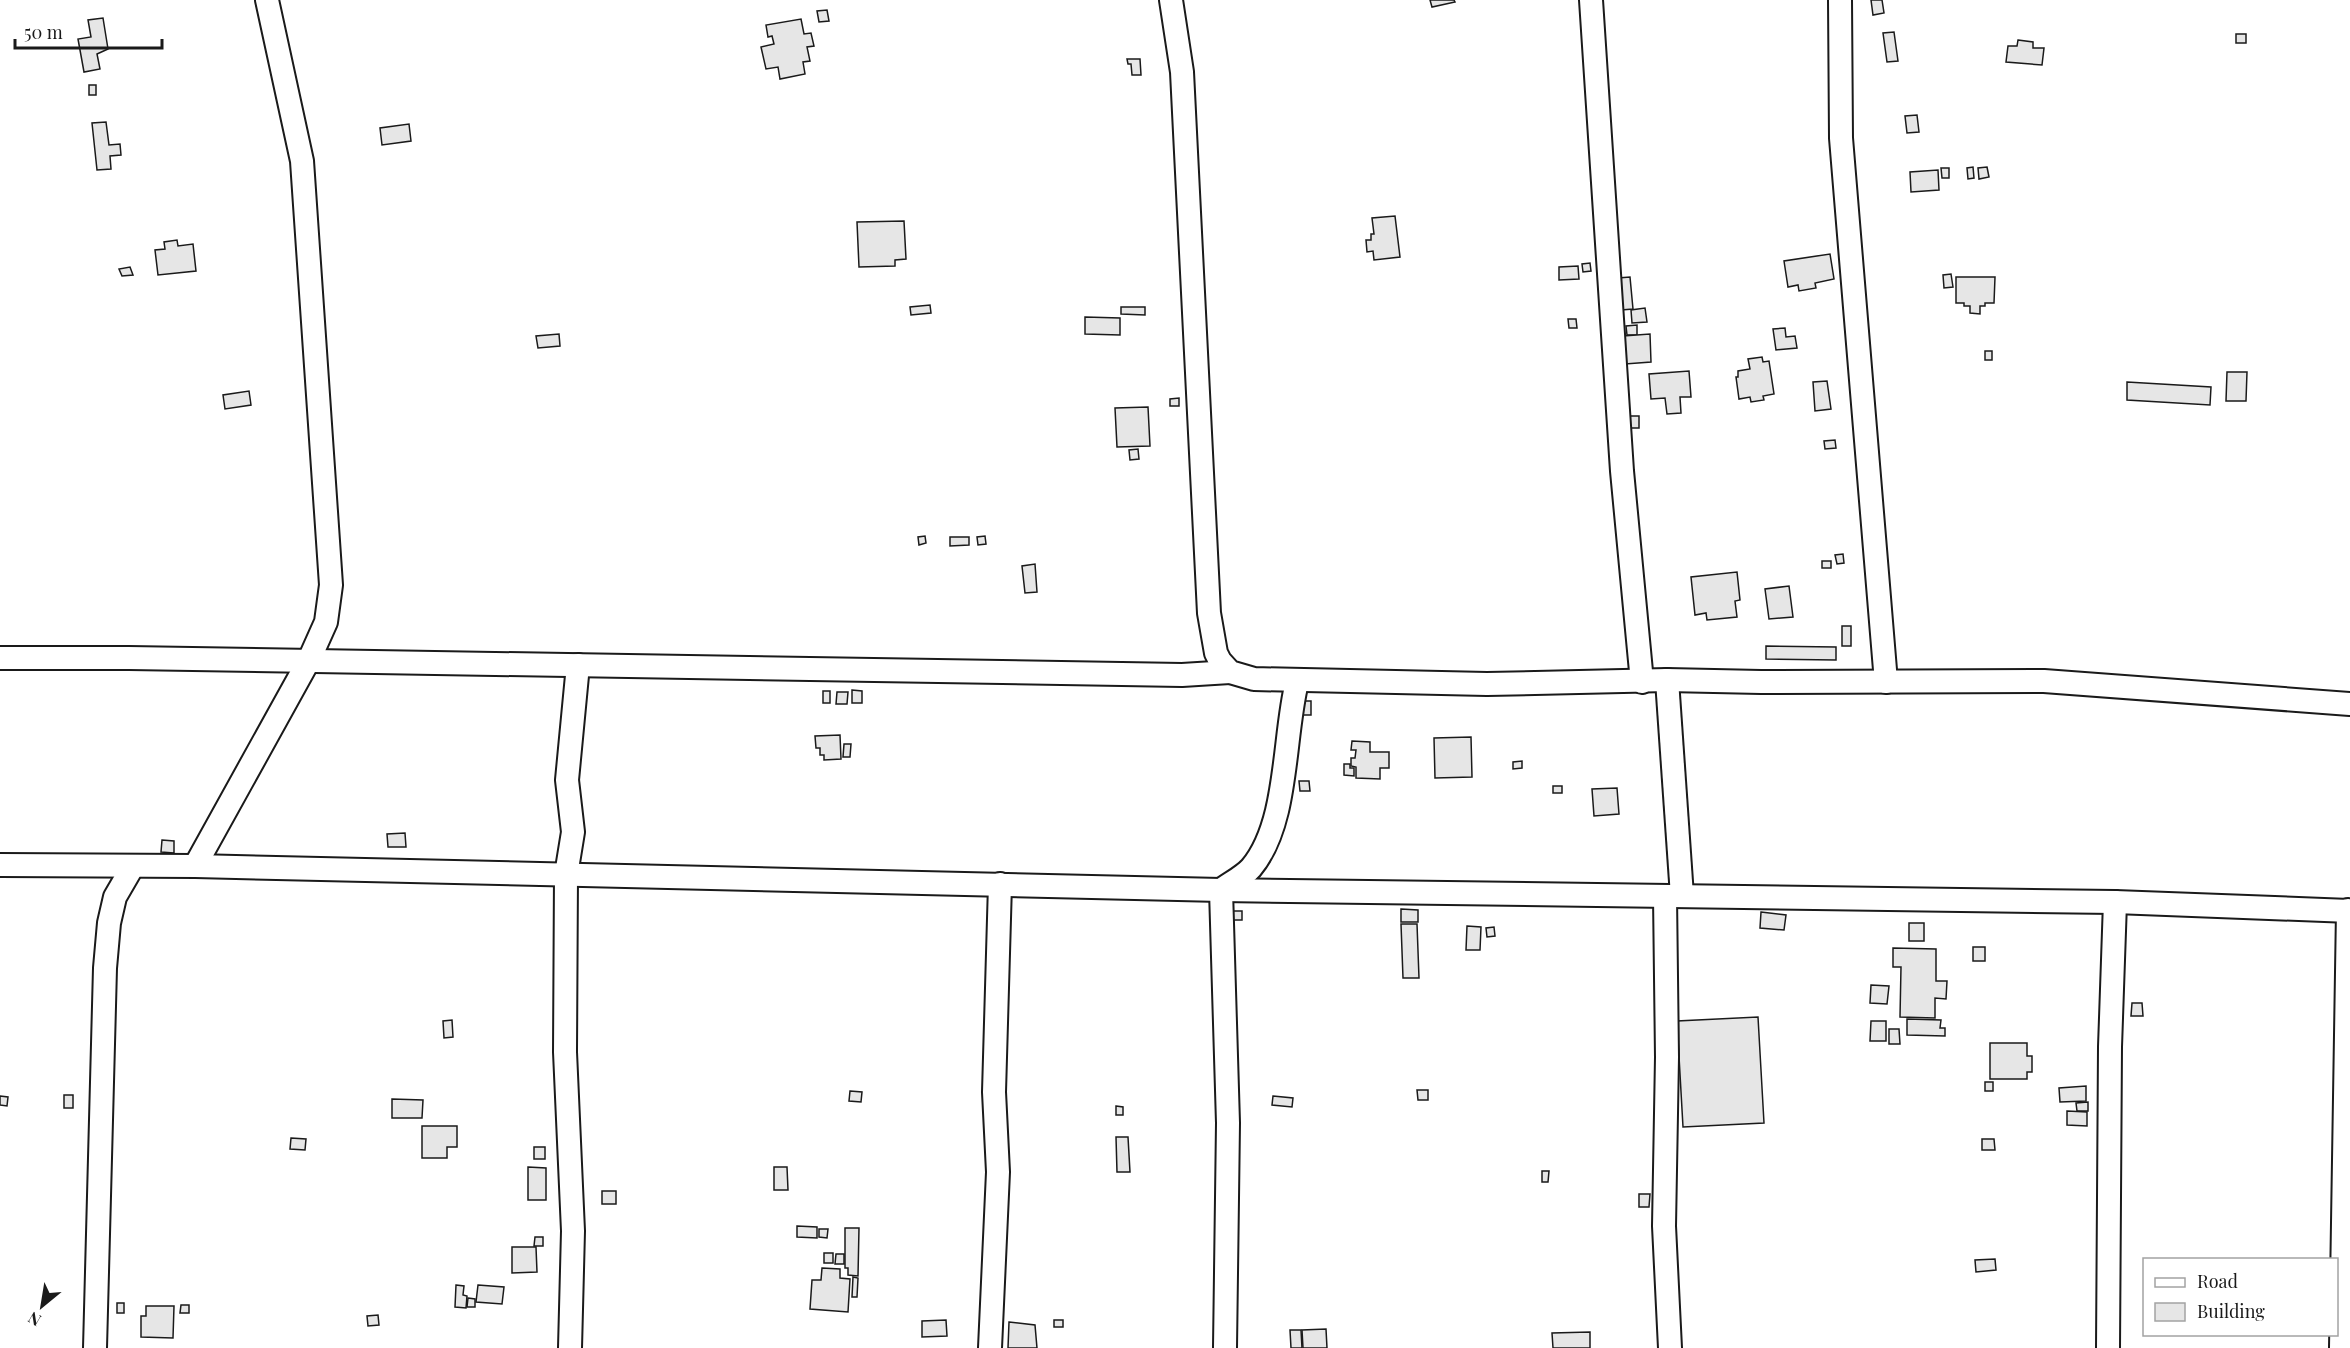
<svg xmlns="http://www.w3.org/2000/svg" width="2350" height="1348" viewBox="0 0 2350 1348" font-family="'Playfair Display',serif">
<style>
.building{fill:#e6e6e6;stroke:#1a1a1a;stroke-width:1.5}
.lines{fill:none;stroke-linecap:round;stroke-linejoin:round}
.minor-casing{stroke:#1a1a1a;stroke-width:26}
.minor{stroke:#fff;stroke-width:22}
</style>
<rect width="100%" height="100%" fill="#fff"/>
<g class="building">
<polygon points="1430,0 1454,0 1455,2 1432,7"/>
<polygon points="1871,0 1882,0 1884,13 1873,15"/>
<polygon points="827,10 829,21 819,22 817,11"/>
<polygon points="103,18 108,49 97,54 100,69 84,72 78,39 91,37 88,20"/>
<polygon points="801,19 804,34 811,33 814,46 807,47 810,61 803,62 805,74 780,79 778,67 766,69 761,47 774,44 772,36 768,37 766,25"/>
<polygon points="1894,32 1898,61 1887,62 1883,33"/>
<rect x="2236" y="34" width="10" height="9"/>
<polygon points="2018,40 2033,42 2033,48 2044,48 2042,65 2006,62 2008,46 2017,46"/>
<polygon points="1127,59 1140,59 1141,75 1132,75 1131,64 1128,64"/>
<rect x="89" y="85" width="7" height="10"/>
<polygon points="1917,115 1919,132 1907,133 1905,116"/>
<polygon points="106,122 109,145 120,144 121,155 110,156 111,169 97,170 92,123"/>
<polygon points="409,124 411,141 382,145 380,128"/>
<polygon points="1973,167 1974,178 1968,179 1967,168"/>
<polygon points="1987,167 1989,177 1979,179 1978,168"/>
<polygon points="1941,168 1949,168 1949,178 1942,178"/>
<polygon points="1938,170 1939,190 1911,192 1910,172"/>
<polygon points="1395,216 1400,257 1374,260 1373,251 1367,252 1366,240 1371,240 1371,234 1374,234 1372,218"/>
<polygon points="904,221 906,259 895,260 895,266 859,267 857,222"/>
<polygon points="177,240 178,246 193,244 196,271 158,275 155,250 165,249 164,242"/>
<polygon points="1830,254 1834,279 1815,283 1816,288 1799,291 1798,285 1788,287 1784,261"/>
<polygon points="1590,263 1591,271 1583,272 1582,264"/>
<polygon points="1578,266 1579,279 1559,280 1559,267"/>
<polygon points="130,267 133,275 122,276 119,269"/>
<polygon points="1951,274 1953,287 1944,288 1943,275"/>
<polygon points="1630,277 1633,309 1621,310 1618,278"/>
<polygon points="1956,277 1995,277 1994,303 1985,303 1985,306 1980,306 1980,314 1970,313 1970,306 1964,306 1964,303 1956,303"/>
<polygon points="930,305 931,313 911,315 910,307"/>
<polygon points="1121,307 1145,307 1145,315 1121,314"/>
<polygon points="1645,308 1647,322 1632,323 1631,310"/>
<polygon points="1085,317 1120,318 1120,335 1085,334"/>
<polygon points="1568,319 1576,319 1577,328 1569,328"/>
<polygon points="1637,325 1637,335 1627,335 1626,326"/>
<polygon points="1785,328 1786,337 1795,336 1797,348 1776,350 1773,329"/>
<polygon points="559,334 560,346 538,348 536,336"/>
<polygon points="1650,334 1651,362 1625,364 1623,336"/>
<rect x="1985" y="351" width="7" height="9"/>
<polygon points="1762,357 1763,362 1769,361 1774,394 1763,396 1764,400 1751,402 1750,397 1739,399 1736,377 1738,377 1738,371 1750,369 1748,359"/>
<polygon points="1689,371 1691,397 1680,397 1681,413 1667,414 1665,398 1651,399 1649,374"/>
<polygon points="2227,372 2247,372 2246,401 2226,401"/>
<polygon points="1827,381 1831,409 1815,411 1813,382"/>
<polygon points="2127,382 2211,387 2210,405 2127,400"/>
<polygon points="249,391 251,405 225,409 223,395"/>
<polygon points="1179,398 1179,406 1170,406 1170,399"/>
<polygon points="1148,407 1150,446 1117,447 1115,408"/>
<rect x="1628" y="416" width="11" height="12"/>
<polygon points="1835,440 1836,448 1825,449 1824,441"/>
<polygon points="1138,449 1139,459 1130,460 1129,450"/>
<polygon points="925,536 926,543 919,545 918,537"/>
<polygon points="985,536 986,544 978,545 977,537"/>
<polygon points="950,537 969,537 969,545 950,546"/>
<polygon points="1843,554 1844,563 1837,564 1835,555"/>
<rect x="1822" y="561" width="9" height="7"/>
<polygon points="1035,564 1037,592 1025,593 1022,566"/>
<polygon points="1737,572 1740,600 1735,601 1737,617 1707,620 1706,613 1695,615 1691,577"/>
<polygon points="1789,586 1793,617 1769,619 1765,589"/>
<rect x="1842" y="626" width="9" height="20"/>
<polygon points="1766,646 1836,647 1836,660 1766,659"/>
<polygon points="852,690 862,691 862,703 852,703"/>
<rect x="823" y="691" width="7" height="12"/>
<polygon points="837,692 848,692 847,704 836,704"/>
<polygon points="1301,701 1311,701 1311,715 1300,715"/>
<polygon points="840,735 841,759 824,760 824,755 820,755 820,748 816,748 815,736"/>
<polygon points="1471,737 1472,777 1435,778 1434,738"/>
<polygon points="1352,741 1370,742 1370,752 1389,752 1389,768 1380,768 1380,779 1356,778 1356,767 1351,766 1351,758 1355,758 1356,750 1351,750"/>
<polygon points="844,744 851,744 850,757 843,757"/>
<polygon points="1522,761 1522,768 1513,769 1513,762"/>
<polygon points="1344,764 1350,764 1350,768 1354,768 1354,776 1344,775"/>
<polygon points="1299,781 1309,781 1310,791 1300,791"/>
<rect x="1553" y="786" width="9" height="7"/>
<polygon points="1617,788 1619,814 1594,816 1592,789"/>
<polygon points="405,833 406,847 388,847 387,834"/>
<polygon points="162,840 174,841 174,853 161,852"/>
<polygon points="1401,909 1418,910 1418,922 1401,922"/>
<rect x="1233" y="911" width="9" height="9"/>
<polygon points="1761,912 1786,915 1784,930 1760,928"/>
<rect x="1909" y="923" width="15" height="18"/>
<polygon points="1401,924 1417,924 1419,978 1403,978"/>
<polygon points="1467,926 1481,927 1480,950 1466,950"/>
<polygon points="1494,927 1495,936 1487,937 1486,928"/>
<rect x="1973" y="947" width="12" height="14"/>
<polygon points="1893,948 1936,949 1936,981 1947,981 1946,999 1935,998 1935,1018 1900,1017 1901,967 1893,967"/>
<polygon points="1871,985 1889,986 1887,1004 1870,1003"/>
<polygon points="2132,1003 2142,1003 2143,1016 2131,1016"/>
<polygon points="1758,1017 1764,1123 1683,1127 1677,1021"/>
<polygon points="1907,1019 1941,1020 1940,1028 1945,1028 1945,1036 1907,1035"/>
<polygon points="452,1020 453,1037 444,1038 443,1021"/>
<polygon points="1871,1021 1886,1021 1886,1041 1870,1041"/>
<polygon points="1889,1029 1899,1029 1900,1044 1889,1044"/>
<polygon points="1990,1043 2027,1043 2027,1056 2032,1056 2032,1072 2027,1072 2027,1079 1990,1079"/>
<rect x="1985" y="1082" width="8" height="9"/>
<polygon points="2086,1086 2086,1101 2060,1102 2059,1088"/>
<polygon points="1417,1090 1428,1090 1428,1100 1418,1100"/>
<polygon points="850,1091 862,1092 861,1102 849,1101"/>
<rect x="64" y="1095" width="9" height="13"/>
<polygon points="0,1096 8,1097 7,1106 0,1105"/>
<polygon points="1273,1096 1293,1098 1292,1107 1272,1105"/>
<polygon points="392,1099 423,1100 422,1118 392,1118"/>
<polygon points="2088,1102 2088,1111 2077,1111 2076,1103"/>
<polygon points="1116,1106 1123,1107 1123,1115 1116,1115"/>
<polygon points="2067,1111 2087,1112 2087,1126 2067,1125"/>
<polygon points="422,1126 457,1126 457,1147 447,1147 447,1158 422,1158"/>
<polygon points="1116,1137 1128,1137 1130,1172 1117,1172"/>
<polygon points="291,1138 306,1139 305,1150 290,1149"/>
<polygon points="1982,1139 1994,1139 1995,1150 1982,1150"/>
<rect x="534" y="1147" width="11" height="12"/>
<polygon points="528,1167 546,1168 546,1200 528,1200"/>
<polygon points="774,1167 787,1167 788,1190 774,1190"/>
<polygon points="1542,1171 1549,1171 1548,1182 1542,1182"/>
<rect x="602" y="1191" width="14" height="13"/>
<polygon points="1639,1194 1650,1194 1649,1207 1639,1207"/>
<polygon points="797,1226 817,1227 817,1238 797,1237"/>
<polygon points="845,1228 859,1228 858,1276 848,1275 848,1268 845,1268"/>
<polygon points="819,1229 828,1229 827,1238 819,1237"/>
<polygon points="535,1237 543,1237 543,1246 534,1246"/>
<polygon points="512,1247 536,1247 537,1272 512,1273"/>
<rect x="824" y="1253" width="9" height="10"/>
<polygon points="836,1254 844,1254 844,1264 835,1264"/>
<polygon points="1995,1259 1996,1270 1976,1272 1975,1260"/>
<polygon points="822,1268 840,1269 840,1278 850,1279 848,1312 810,1309 812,1280 821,1280"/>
<polygon points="853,1277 858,1278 857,1297 852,1297"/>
<polygon points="456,1285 464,1286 463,1295 467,1296 466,1308 455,1307"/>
<polygon points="478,1285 504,1287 502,1304 476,1302"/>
<polygon points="468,1298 475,1299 475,1307 467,1307"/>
<rect x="117" y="1303" width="7" height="10"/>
<polygon points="181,1305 189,1305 189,1313 180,1313"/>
<polygon points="146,1306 174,1306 173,1338 141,1337 141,1316 146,1316"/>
<polygon points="378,1315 379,1325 368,1326 367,1316"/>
<polygon points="946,1320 947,1336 922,1337 922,1321"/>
<rect x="1054" y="1320" width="9" height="7"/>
<polygon points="1009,1322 1035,1325 1037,1348 1008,1348"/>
<polygon points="1326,1329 1327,1348 1303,1348 1302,1330"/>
<polygon points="1290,1330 1301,1330 1302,1348 1291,1348"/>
<polygon points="1590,1332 1590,1348 1553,1348 1552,1333"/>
</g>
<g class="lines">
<g class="minor-casing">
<g id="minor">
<polyline points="1171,0 1182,72 1209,613 1216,653 1220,661 1230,672 1254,679 1487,684 1667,680 1761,682 2044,681 2350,704"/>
<polyline points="1591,0 1622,471 1642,682"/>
<polyline points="1840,0 1841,138 1886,682"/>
<polyline points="0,658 129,658 1182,675 1230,672"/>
<polyline points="1667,680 1682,896"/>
<polyline points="0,865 195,866 1221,890 2115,902 2350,911"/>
<polyline points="195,866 309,660 326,622 331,585 302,161 267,0"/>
<polyline points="1665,896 1667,1057 1664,1226 1670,1348"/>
<polyline points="95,1348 105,968 109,923 115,897 133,866"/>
<polyline points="570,1348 573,1231 565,1052 566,875 573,832 567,780 578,665"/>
<polyline points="990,1348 998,1172 994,1092 1000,884"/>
<path d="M1225,1348L1228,1123L1221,890C1230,883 1243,877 1251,868C1289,823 1283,737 1297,682"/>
<polyline points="2108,1348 2110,1047 2115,902"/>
<polyline points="2341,1348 2348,910"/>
</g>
</g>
<use href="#minor" class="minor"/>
</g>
<rect x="2143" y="1258" width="195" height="78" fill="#ffffff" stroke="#a3a3a3" stroke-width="1.5"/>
<rect x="2155" y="1278" width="30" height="9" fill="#ffffff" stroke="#a3a3a3" stroke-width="1.5"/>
<text x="2197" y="1288" font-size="18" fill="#1a1a1a">Road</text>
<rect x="2155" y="1303" width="30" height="18" fill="#e6e6e6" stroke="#a3a3a3" stroke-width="1.5"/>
<text x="2197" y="1318" font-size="18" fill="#1a1a1a">Building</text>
<g transform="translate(42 1306) rotate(210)" stroke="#ffffff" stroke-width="4.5" paint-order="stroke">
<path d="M0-4.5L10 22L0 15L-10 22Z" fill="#1a1a1a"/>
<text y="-9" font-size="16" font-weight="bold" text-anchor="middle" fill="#1a1a1a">N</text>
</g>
<path d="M15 39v9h147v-9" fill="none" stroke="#1a1a1a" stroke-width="3"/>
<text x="24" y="39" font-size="18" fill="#1a1a1a" stroke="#ffffff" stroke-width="4.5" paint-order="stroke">50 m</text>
</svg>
